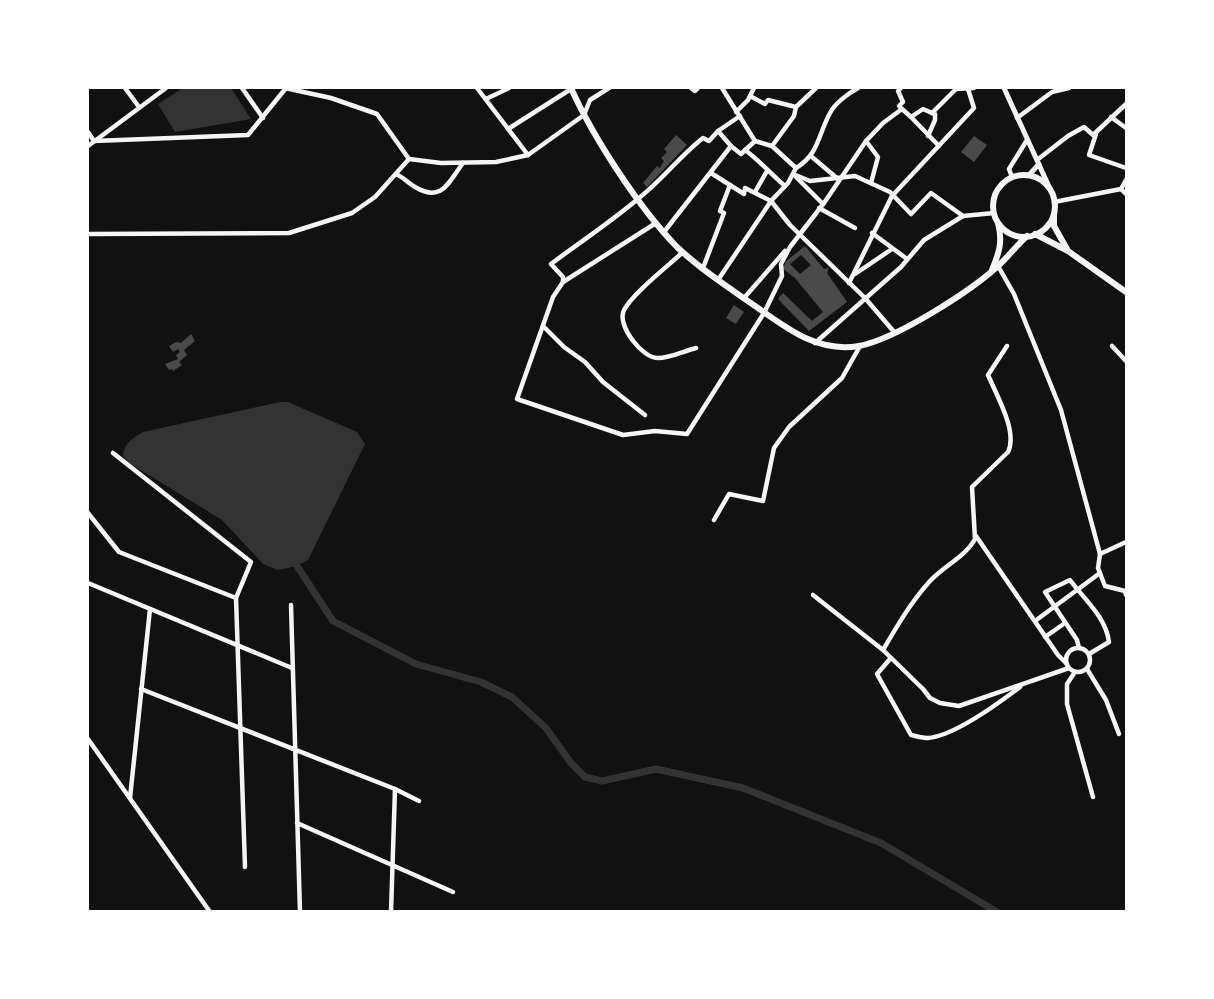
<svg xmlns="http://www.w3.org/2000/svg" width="1214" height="999" viewBox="0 0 1214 999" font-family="'Exo 2',sans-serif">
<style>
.water{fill:#333}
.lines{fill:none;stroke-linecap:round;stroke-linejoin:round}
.canal{stroke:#333;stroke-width:7}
.building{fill:#4a4a4a;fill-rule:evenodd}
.minor{stroke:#f5f5f5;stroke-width:4.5}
.tertiary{stroke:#f5f5f5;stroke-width:5}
.primary{stroke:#f5f5f5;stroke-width:6}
</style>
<rect width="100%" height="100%" fill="#111"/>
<g class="water">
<polygon points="183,88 231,88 251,119 175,132 158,104"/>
<path d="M280,402H288L357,432L365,444L308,560L297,566L278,570L263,564L222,520L131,464L123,456C124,443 133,438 143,432Z"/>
</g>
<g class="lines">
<polyline class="canal" points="297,566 333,621 416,664 481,682 512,697 546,728 571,763 585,777 602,781 656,769 743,788 881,843 997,912"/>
</g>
<g class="building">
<polygon points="676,135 687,145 647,187 643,183 657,166 660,168 661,166 664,161 661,158 667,152 664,149"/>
<polygon points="974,136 987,145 974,162 961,152"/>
<path d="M805,246L824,269L829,268L827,273L847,302L809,331L778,299L783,293L812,321L823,312L795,278L782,268L786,263L785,262ZM801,255L811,265L800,274L790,264Z"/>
<polygon points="734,305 744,312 736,324 726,318"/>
<polygon points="191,334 195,341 184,350 187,355 179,362 182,365 173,371 172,369 169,370 165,364 178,359 176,355 180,352 178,349 173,352 169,346 176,342 181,343"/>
</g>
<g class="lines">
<g class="minor">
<polyline points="125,88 139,107"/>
<polyline points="242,88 263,118"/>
<polyline points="285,88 331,98 377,114 409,159 441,163 496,162 528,155 584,115 590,100 609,88"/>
<polyline points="477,88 528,155"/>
<polyline points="691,88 695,91 698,88"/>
<polyline points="722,88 755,141"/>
<polyline points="901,88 898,91 903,102 899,106 902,109"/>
<polyline points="750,96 765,104 768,100 796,107"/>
<polyline points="486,99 509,88"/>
<polyline points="736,112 748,100 754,88"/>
<polyline points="911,117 939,146"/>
<polyline points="1111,117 1126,128"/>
<polyline points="1017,118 1052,92 1069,88"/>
<polyline points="508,129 571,89"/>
<polyline points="718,131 731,146"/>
<polyline points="88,132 94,141 248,135 286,88"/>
<polyline points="1096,134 1089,155 1126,168"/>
<polyline points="928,136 935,120 935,114 932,113"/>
<polyline points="866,141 878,157 871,183"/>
<polyline points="88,146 166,88"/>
<path d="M772,146L796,168C819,154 818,135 830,113C835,103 849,93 858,88"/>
<path d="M745,150C760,161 771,174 785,186"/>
<polyline points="812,157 838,179"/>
<polyline points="1037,160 1068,136 1084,127 1093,135 1126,104"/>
<polyline points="711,173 744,194 745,188 771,201 790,225 865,298 895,333"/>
<path d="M396,174C403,177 408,183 415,187C442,203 448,183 463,163"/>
<polyline points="793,174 810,181 855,176 890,192 911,214 931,193 963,216"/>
<polyline points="796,177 823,204"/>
<polyline points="1012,177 1009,169 1027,140"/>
<polyline points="1121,189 1126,194"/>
<polyline points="755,192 767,171"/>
<polyline points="1054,202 1121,189 1126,180"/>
<polyline points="819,208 855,228"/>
<polyline points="656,223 563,282 553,297 517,399 623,435 655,431 687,434 764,313 782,276 781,264 790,247 824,203 866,141 883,123 902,109 911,117 923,109 932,113 956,89 974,88"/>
<polyline points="664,232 731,146 741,154 755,141 772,146 794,116 796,107 816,88"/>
<polyline points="872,233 907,259"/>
<polyline points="88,234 289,233 352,213 375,197 409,159"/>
<path d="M683,252C668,266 633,293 624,310C616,325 643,359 658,358C670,358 684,351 696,348"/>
<polyline points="998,266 1014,294 1061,410 1100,554 1098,568 1105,586 1125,591 1126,595"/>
<polyline points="703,268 724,213 720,211 730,185"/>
<polyline points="855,274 892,249"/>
<polyline points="718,280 771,201 788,183 796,168"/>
<path d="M563,282V277L551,264C580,242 611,222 639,198C662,180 680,156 703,138L709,141L718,131L740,116"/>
<polyline points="849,283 892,196 974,108 968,89"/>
<polyline points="744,298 785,251"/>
<polyline points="543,326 564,347 585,362 603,382 645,415"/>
<polyline points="815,343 901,267 924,240 963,216 994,213"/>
<path d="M1007,346L988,375C997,396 1018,432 1008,452L972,487L975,539C966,556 944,566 930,581C911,602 897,626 883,650L923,689L930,698L940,703L959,706L1069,668"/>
<polyline points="1112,346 1126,361"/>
<polyline points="113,453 251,562 236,598 245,867"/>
<polyline points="88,513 119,552 236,598"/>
<polyline points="714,520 729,494 763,501 774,448 789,427 842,378 860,346"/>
<polyline points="976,536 1058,655 1067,664"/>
<polyline points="1100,554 1126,542"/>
<polyline points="88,583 292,668"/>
<polyline points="813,595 883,650"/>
<polyline points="291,605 300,912"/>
<polyline points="1035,621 1100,573"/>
<polyline points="1045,637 1065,623"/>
<path d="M1079,648L1077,640L1045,592L1070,580C1084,599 1106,617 1109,642L1089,654"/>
<circle cx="1078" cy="660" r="12"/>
<path d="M890,659L877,674L911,735C916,736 923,738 928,738C955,736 999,703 1020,687"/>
<polyline points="1087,669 1106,700 1119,734"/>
<polyline points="1075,672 1067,684 1067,704 1093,797"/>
<polyline points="141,689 395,789 419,801"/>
<polyline points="88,739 210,912"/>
<polyline points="130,798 150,609"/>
<polyline points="297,823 453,892"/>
<polyline points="391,912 395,789"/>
</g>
<g class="tertiary">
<polyline points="1004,88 1051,191"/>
<polyline points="1029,175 1039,164"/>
</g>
<g class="primary">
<path d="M571,88C593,137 639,208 677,247C701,270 731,289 758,308C789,330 819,353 859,346C896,339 969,292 997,267C1008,257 1016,246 1027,236"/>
<circle cx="1024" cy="206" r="31"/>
<polyline points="1054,214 1054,226 1067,249"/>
<polyline points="1035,234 1068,251 1126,292"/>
<path d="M992,270C999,253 1003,242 998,223"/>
</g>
</g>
<rect width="1214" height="999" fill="none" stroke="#ffffff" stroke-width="178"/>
</svg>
